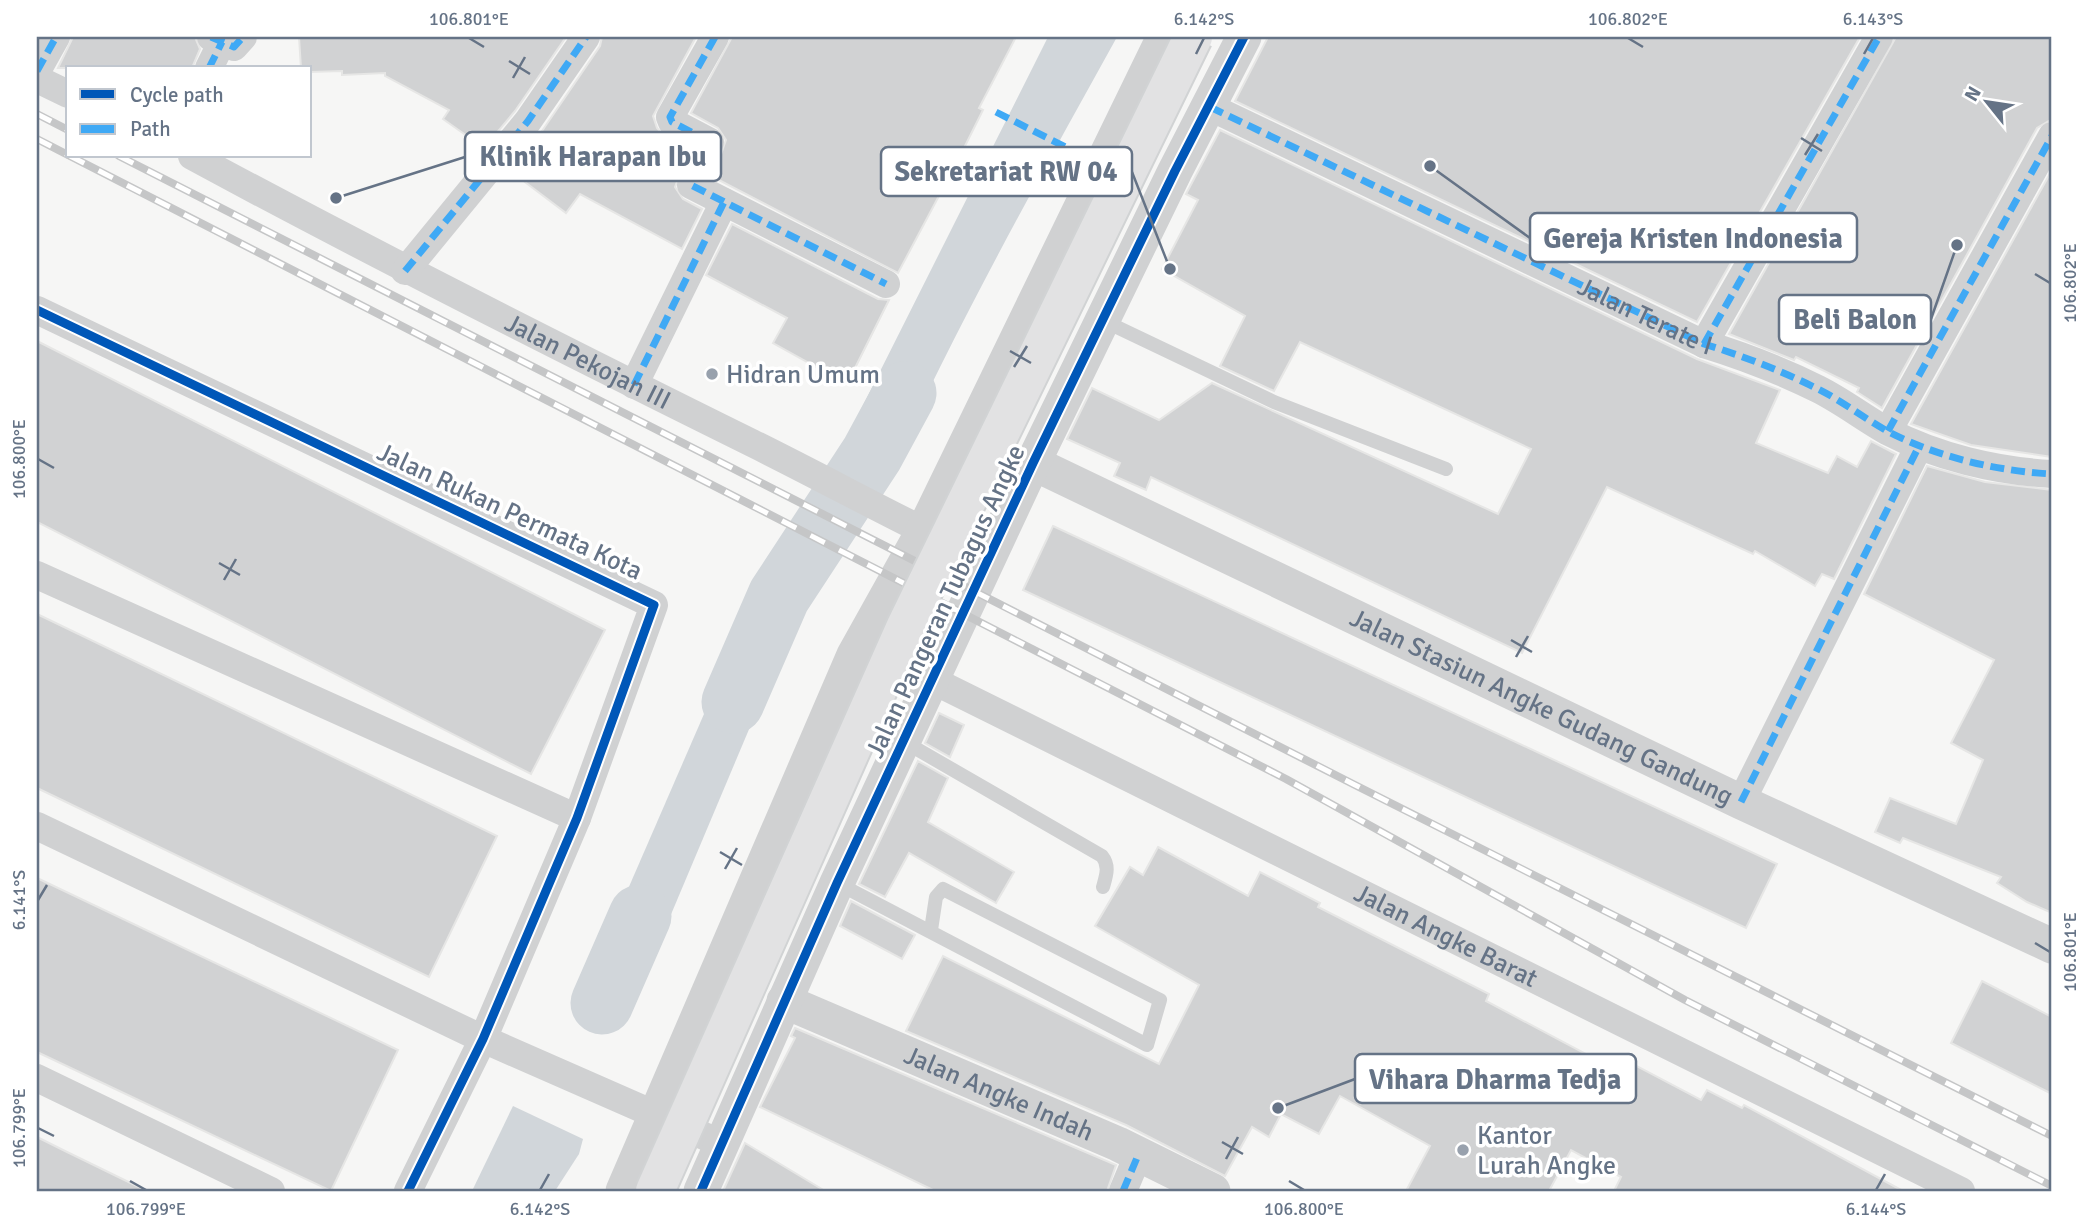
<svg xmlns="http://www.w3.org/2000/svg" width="2089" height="1228" viewBox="0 0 2089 1228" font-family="Signika,sans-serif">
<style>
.water{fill:#d1d6da}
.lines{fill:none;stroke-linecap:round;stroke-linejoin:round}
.river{stroke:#d1d6da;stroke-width:63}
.building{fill:#d1d2d3;stroke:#e6e6e5;stroke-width:2}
.service{stroke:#d0d1d2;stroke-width:14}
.minor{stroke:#d0d1d2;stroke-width:28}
.tertiary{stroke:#d0d1d2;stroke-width:35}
.rail-casing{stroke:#c5c6c7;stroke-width:8}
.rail{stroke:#fff;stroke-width:5;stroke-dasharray:16;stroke-linecap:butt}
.secondary-bridge-casing{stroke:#d1d3d4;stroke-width:42;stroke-linecap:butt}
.secondary-bridge{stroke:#e2e2e3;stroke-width:38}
.quiet{stroke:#3fa9f5;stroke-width:7;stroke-dasharray:14 7;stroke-linecap:butt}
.cycleway-casing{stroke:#fff;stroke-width:13}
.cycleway{stroke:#0057b8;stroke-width:9}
.ticks{fill:none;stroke:#657386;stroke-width:2.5}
.poi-dot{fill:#98a1ad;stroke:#fff;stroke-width:2.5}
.labels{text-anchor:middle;stroke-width:7;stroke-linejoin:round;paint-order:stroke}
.street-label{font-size:26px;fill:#657386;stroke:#fff}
.poi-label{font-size:26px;fill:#657386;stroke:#fff;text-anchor:start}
.leader{fill:none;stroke:#657386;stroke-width:2.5}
.callout-dot{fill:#657386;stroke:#fff;stroke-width:2.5}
.callout{fill:#fff;stroke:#657386;stroke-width:2.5}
.callout-label{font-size:28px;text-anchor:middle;font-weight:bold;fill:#657386}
.neatline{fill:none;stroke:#657386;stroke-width:2.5}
.ticks-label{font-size:18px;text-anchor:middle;fill:#657386}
</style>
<rect width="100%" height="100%" fill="#f6f6f5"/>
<g class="water">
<path d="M1048,37H1117C1036,183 955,329 886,480L839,453Z"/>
<polygon points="747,615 790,632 632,1007 585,988"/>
<polygon points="513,1106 583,1139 579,1154 555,1191 472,1191"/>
</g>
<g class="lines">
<g class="river">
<polyline points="733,702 779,596 872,454 905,393"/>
<polyline points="602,1003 640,916"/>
</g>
</g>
<g class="building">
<polygon points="73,37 195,37 200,49 192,68 58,68"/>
<polygon points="299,37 566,37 515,111 484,148 443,119 449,110 385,76 385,73 342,75 342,71 310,72 310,68 301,68"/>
<polygon points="602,37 696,37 653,116 657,128 664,136 689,149 675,187 683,199 702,209 682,249 580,194 566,213 509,170 542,131 600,46"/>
<polygon points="732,37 1016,37 979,108 983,110 958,160 898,273 713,177 726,140 718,128 691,113"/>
<polygon points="1268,37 1860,37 1697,322 1235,101"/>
<polygon points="1896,37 2052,37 2052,119 2037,128 1882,408 1857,392 1859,388 1796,357 1794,360 1729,334"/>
<polygon points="1220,130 1697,359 1780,390 1756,443 1828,473 1837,456 1857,467 1871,441 1896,454 1834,579 1822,574 1815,586 1755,551 1753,554 1607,487 1522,653 1151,477 1146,490 1114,476 1120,463 1067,439 1092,388 1159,420 1212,383 1498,514 1531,449 1300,342 1274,391 1220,366 1245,316 1162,269 1198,200 1186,194"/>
<polygon points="2052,170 2052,457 1971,445 1911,424"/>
<polygon points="732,224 878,299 889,300 847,384 773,343 787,318 706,275"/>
<polygon points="37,341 605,630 531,774 37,522"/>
<polygon points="1927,466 1985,482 2052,490 2052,913 2027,902 1997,883 2001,877 1903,838 1900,843 1875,832 1890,798 1956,824 1983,760 1951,743 1994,660 1864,594"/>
<polygon points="1053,526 1777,864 1746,928 1023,590"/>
<polygon points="37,614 497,836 429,977 37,788"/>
<polygon points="939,713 964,725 950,757 925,743"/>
<polygon points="918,761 948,778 928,822 1014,872 996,903 909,853 885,897 859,884"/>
<polygon points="1158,847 1248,896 1260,872 1320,903 1318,907 1489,994 1486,1001 1627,1076 1633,1064 1701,1100 1707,1090 1742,1108 1744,1105 1903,1191 1614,1191 1621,1177 1571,1150 1549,1191 1406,1191 1430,1146 1340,1096 1319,1134 1281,1114 1269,1137 1252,1127 1225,1176 1126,1125 906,1031 943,956 1159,1064 1199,985 1095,926 1130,867 1143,875"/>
<polygon points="37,878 398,1050 331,1191 37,1052"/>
<polygon points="851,901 915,935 902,959 840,926"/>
<polygon points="1982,981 2052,1017 2052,1094 1951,1043"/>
<polygon points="795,1028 1116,1165 1107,1191 935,1191 760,1107 795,1038 791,1036"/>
<polygon points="37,1137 63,1150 147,1191 37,1191"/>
<polygon points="745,1143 825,1191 723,1191"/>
</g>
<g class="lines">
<g class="service">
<polyline points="1102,320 1274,402 1446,469"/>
<path d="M903,741L1102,856C1110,866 1106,876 1103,887"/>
<polyline points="837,883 1147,1045 1160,1000 1150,995 943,889 936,897 931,930"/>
</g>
<g class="minor">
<polyline points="211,37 234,47 243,37"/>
<polyline points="715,37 670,117 672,122 710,142 691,185 886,284"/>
<polyline points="209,68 222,42"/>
<polyline points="37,71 56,37"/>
<polyline points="37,79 68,94"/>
<path d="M1210,107L1704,344C1743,356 1782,371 1818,389C1842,401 1864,418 1887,431C1937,457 1996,471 2052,474"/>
<path id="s1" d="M192,156C377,256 564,350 752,443C831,482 908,525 988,562"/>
<polyline points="405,271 528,121 586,37"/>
<polyline points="37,310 654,605 577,818 483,1039 408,1191"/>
<polyline points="1704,344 1879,37"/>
<polyline points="634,385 724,202"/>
<polyline points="1888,431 2052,136"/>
<polyline points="37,575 577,818"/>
<path id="s2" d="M932,680L1961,1191"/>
<polyline points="1741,802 1919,446"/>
<polyline points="37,826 483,1039 720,1143"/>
<polyline points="37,1078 271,1191"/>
<polyline points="1123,1191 1139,1153"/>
</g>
<g class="tertiary">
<path id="s3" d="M1033,463L1741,802L2052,946"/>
<path id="s4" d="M784,1001L1118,1144L1213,1191"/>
<polyline points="623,1191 854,655 926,526 1164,37"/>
<polyline points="701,1191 837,883 1033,463 1175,171 1244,37"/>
</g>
<g class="rail-casing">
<g id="rail">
<polyline points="37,114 68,130"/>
<polyline points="37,139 68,155"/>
<polyline points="70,156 1286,779 1685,1000 2052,1186"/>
<polyline points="119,156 1353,784 2052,1136"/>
</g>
</g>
<use href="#rail" class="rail"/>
<g class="secondary-bridge-casing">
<polyline id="secondary-bridge" points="655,1191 906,626 1193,37"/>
</g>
<use href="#secondary-bridge" class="secondary-bridge"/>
<g class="quiet">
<polyline points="211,37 234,47 243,37"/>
<polyline points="715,37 670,117 672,122 710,142 691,185 886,284"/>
<polyline points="209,68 222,42"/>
<polyline points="37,71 56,37"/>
<path id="s5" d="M1210,107L1704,344C1743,356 1782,371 1818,389C1842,401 1864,418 1887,431C1937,457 1996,471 2052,474"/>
<polyline points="996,112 1101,165"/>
<polyline points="405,271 528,121 586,37"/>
<polyline points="1704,344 1879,37"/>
<polyline points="634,385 724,202"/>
<polyline points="1888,431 2052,136"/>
<polyline points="1741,802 1919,446"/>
<polyline points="1123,1191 1139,1153"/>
</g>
<g class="cycleway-casing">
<g id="cycleway">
<polyline points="37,310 654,605 577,818 483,1039 408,1191"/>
<polyline points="701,1191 837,883 1033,463 1175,171 1244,37"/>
</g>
</g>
<use href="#cycleway" class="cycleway"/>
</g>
<path class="ticks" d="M469,38L484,47M1628,38L1643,47M1196,54L1204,38M1864,54L1873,38M509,61L530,74M513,78L525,57M1801,138L1822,151M1805,155L1818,134M2035,274L2050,283M1010,351L1031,363M1014,367L1027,346M38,459L54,468M219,563L240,575M224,580L236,559M1511,640L1532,652M1516,657L1528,636M720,852L742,865M725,869L737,848M38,900L47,885M2035,943L2050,952M38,1128L54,1136M1222,1142L1243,1154M1226,1159L1238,1137M130,1181L146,1190M1289,1181L1304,1190M540,1190L549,1174M1876,1190L1885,1174"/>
<g class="poi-dot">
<circle cx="712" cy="374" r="7"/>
<circle cx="1463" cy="1150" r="7"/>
</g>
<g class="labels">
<g class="street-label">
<text dy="9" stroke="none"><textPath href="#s5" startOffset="483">Jalan Terate I</textPath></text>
<text dy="9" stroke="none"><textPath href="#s1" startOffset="446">Jalan Pekojan III</textPath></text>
<text transform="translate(510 511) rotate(25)" y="9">Jalan Rukan Permata Kota</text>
<text transform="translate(945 601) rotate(-65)" y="9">Jalan Pangeran Tubagus Angke</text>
<text dy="9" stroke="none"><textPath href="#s3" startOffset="564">Jalan Stasiun Angke Gudang Gandung</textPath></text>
<text dy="9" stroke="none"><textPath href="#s2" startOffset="574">Jalan Angke Barat</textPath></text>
<text dy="9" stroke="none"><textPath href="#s4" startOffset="234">Jalan Angke Indah</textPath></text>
</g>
<g class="poi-label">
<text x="726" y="383">Hidran Umum</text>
<text x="1477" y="1144">Kantor<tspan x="1477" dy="30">Lurah Angke</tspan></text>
</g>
</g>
<path class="leader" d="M336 198L465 157M1170 269L1132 172M1430 166L1530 238M1957 245L1931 319M1278 1108L1355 1079"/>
<g class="callout-dot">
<circle cx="336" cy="198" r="7"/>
<circle cx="1170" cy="269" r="7"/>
<circle cx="1430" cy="166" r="7"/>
<circle cx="1957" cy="245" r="7"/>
<circle cx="1278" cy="1108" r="7"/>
</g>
<g class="callout">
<rect x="465" y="132" width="256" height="49" rx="7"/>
<rect x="881" y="147" width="251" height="49" rx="7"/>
<rect x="1530" y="213" width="327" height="49" rx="7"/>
<rect x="1779" y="295" width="152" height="49" rx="7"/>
<rect x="1355" y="1054" width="281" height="49" rx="7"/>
</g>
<g class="callout-label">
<text x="593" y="166">Klinik Harapan Ibu</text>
<text x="1006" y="181">Sekretariat RW 04</text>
<text x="1693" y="248">Gereja Kristen Indonesia</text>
<text x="1855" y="329">Beli Balon</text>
<text x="1495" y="1089">Vihara Dharma Tedja</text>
</g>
<rect width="2089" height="1228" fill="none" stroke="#ffffff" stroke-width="77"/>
<rect x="66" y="66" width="245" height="91" fill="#ffffff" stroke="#c1c7cf" stroke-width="2"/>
<rect x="80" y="89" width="35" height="10" fill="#0057b8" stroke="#c1c7cf" stroke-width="2"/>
<text x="130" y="102" font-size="21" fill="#657386">Cycle path</text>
<rect x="80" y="124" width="35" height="10" fill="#3fa9f5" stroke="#c1c7cf" stroke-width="2"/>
<text x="130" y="136" font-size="21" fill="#657386">Path</text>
<g transform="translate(1987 102) rotate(300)" stroke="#ffffff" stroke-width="5" paint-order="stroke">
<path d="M0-5L12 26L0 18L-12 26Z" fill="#657386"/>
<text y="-10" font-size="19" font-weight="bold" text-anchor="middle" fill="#657386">N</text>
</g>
<rect x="38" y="38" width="2012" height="1152" class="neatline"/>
<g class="ticks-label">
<text x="469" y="25">106.801°E</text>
<text x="1204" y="25">6.142°S</text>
<text x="1628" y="25">106.802°E</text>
<text x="1873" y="25">6.143°S</text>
<text transform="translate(2070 283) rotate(-90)" y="6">106.802°E</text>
<text transform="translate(19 459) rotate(-90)" y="6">106.800°E</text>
<text transform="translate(19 900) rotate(-90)" y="6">6.141°S</text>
<text transform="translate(2070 952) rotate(-90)" y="6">106.801°E</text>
<text transform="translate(19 1128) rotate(-90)" y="6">106.799°E</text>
<text x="146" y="1215">106.799°E</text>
<text x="540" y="1215">6.142°S</text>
<text x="1304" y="1215">106.800°E</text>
<text x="1876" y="1215">6.144°S</text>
</g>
</svg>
